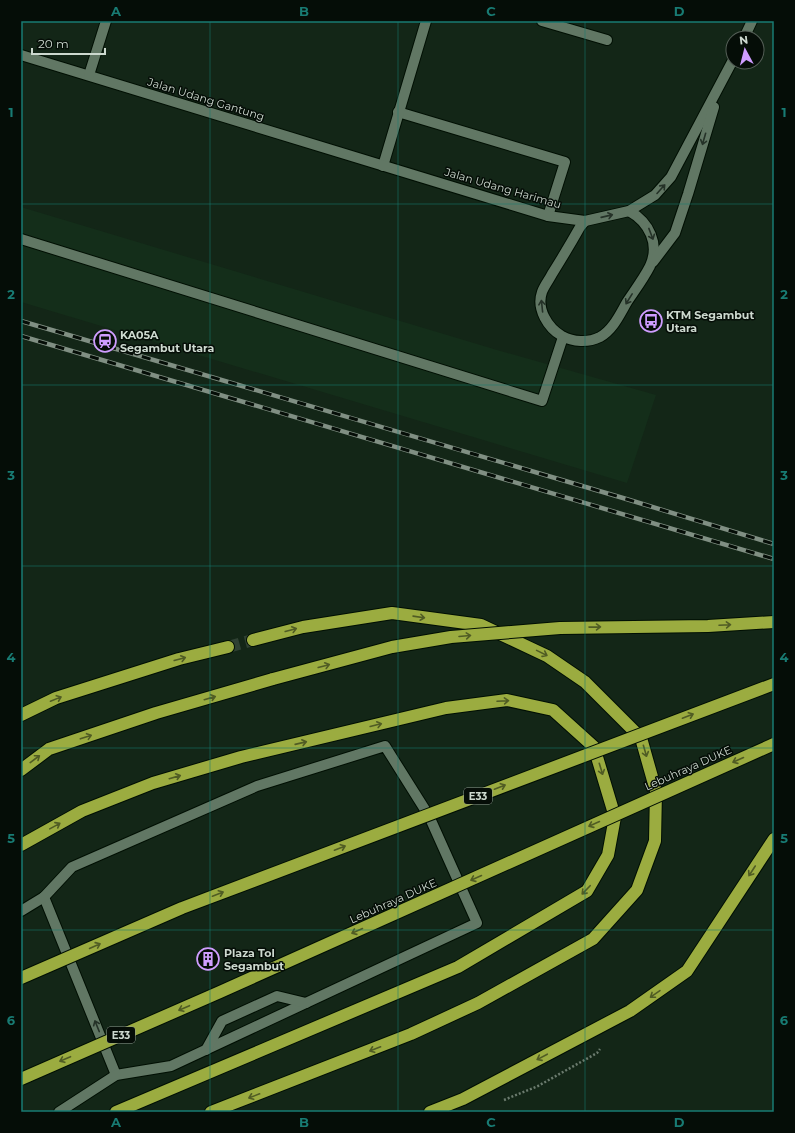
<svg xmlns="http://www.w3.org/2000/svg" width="795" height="1133" viewBox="0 0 795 1133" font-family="Montserrat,sans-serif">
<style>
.built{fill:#142e1a}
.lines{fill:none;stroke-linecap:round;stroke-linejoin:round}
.highway-tunnel{stroke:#2f4133;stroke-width:12;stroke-dasharray:12 6;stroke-linecap:butt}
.lane-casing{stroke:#010f03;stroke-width:12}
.street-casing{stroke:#010f03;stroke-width:12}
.highway-casing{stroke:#010f03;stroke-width:14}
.path{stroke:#6b7b6e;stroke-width:2.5;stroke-dasharray:2 2;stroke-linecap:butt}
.lane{stroke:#617764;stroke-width:10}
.street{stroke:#617764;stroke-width:10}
.highway{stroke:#9bac40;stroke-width:12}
.rail-casing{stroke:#808f83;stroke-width:4.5}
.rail{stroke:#050d07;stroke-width:3;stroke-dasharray:9;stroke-linecap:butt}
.highway-bridge-casing{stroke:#010f03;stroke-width:14;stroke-linecap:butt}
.highway-bridge{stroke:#9bac40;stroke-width:12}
.oneway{stroke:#253228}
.oneway2{stroke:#505c24}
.grid{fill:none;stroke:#187b73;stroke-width:1;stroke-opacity:0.55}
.labels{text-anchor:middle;stroke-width:3;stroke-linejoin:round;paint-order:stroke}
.shield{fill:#050d07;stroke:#919c93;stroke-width:1}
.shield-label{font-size:10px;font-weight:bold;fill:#cdd9cf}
.street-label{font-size:11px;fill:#cdd9cf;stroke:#050d07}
.poi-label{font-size:11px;font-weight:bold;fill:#cdd9cf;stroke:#050d07;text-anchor:start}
.neatline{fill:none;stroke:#187b73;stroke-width:1.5}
.grid-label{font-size:13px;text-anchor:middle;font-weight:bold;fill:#187b73}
</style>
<rect width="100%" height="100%" fill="#132617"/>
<polygon class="built" points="21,207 497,350 656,395 627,483 21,302"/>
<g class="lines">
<polyline class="highway-tunnel" points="228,647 253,640"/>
<g class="lane-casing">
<g id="lane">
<polyline points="542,21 607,40"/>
<polyline points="398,112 565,162 548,216"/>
<polyline points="383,166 426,21"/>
<polyline points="21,239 542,401 563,337"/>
<polyline points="44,897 116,1075"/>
<polyline points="21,911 44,897 72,867 257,786 385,746 429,816 477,923 171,1066 116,1075 59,1112"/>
<polyline points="206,1050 222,1021 277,996 306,1003"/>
</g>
</g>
<g class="street-casing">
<g id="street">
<polyline points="744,38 752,21"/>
<polyline points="21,55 548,216 585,221 629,211 655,195 671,177 733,60"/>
<polyline points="89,75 106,21"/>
<path d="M585,221L580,227C571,243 562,258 552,274C549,280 544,286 542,292C536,309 548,328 562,336C573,342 588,343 600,337C613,330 620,314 627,302C635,290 644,278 650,266C660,244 649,222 629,211"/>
<polyline points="653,262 675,233 688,194 714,107"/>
</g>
</g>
<g class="highway-casing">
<g id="highway">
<polyline points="21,715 56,698 179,659 228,647"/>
<polyline points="21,770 49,749 156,713 273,679"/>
<polyline points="21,845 82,811 153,783 241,757 446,708 507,700 553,710 594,747 615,817 608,855 587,891 458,967 116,1112"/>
<polyline points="211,1112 411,1034 478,1003 593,939 637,890 655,841 656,791 641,738 585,682 547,656 481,625 392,613 303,627 253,640"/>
<polyline points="430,1112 463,1099 630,1011 687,971 774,839"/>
</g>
</g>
<polyline class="path" points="504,1100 538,1086 597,1053 600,1049"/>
<use href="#lane" class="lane"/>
<use href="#street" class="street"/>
<use href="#highway" class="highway"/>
<g class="rail-casing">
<g id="rail">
<polyline points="21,321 623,498 774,544"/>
<polyline points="21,336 774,559"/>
</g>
</g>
<use href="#rail" class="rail"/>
<g class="highway-bridge-casing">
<g id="highway-bridge">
<polyline points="273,679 392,647 451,637 560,628 708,626 774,622"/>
<polyline points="21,978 182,908 774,684"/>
<polyline points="21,1079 220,992 774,744"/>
</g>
</g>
<use href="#highway-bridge" class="highway-bridge"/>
</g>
<defs><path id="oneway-shaft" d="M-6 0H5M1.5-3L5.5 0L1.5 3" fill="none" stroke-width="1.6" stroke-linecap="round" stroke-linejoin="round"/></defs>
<g class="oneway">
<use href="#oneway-shaft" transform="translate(704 139) rotate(106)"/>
<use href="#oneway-shaft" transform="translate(661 189) rotate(-48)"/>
<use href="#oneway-shaft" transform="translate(607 216) rotate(-13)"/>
<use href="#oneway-shaft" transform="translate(651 234) rotate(69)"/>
<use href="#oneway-shaft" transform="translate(629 299) rotate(122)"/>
<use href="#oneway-shaft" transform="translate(542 306) rotate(-96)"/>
<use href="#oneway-shaft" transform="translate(97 1026) rotate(-112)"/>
</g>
<g class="oneway2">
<use href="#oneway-shaft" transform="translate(419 617) rotate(8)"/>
<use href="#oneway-shaft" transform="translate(725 625) rotate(-3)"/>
<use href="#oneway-shaft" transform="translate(595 627) rotate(-1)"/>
<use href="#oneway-shaft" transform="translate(291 630) rotate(-15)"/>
<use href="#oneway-shaft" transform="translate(465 636) rotate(-5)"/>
<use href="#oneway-shaft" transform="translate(542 653) rotate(26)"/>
<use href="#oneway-shaft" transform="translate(180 659) rotate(-15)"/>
<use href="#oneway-shaft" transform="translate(324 666) rotate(-15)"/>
<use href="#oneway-shaft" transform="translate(210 698) rotate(-16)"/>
<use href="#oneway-shaft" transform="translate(56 699) rotate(-22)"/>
<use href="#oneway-shaft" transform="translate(503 701) rotate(-3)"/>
<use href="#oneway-shaft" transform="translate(688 716) rotate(-21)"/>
<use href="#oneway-shaft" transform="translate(376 725) rotate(-14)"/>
<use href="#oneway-shaft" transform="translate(86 737) rotate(-18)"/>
<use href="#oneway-shaft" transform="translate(301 743) rotate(-13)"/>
<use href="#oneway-shaft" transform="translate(645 751) rotate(74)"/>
<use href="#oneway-shaft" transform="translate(35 759) rotate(-37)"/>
<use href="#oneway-shaft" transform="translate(738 760) rotate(156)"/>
<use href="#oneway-shaft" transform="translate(601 769) rotate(73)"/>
<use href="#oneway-shaft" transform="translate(175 777) rotate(-16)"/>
<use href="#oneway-shaft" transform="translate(500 787) rotate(-21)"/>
<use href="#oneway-shaft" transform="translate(594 824) rotate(156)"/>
<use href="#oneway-shaft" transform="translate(55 826) rotate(-29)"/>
<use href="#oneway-shaft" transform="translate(340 848) rotate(-21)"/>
<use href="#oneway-shaft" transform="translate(752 871) rotate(123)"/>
<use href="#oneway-shaft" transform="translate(476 878) rotate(156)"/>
<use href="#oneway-shaft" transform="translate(586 890) rotate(134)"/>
<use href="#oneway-shaft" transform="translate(218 894) rotate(-21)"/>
<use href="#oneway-shaft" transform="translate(357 931) rotate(156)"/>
<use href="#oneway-shaft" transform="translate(95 946) rotate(-24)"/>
<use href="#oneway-shaft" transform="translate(655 994) rotate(145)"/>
<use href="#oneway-shaft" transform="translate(184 1008) rotate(157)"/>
<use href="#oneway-shaft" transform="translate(375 1049) rotate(159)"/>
<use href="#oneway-shaft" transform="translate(542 1057) rotate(152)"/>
<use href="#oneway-shaft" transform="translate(65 1059) rotate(157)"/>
<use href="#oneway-shaft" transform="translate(254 1096) rotate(159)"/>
</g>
<path class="grid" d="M210,21V1112M398,21V1112M585,21V1112M21,204H774M21,385H774M21,566H774M21,748H774M21,930H774"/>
<defs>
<g id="bus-ring" transform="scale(1.15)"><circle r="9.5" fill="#050d07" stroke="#cf9dff" stroke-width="1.5"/><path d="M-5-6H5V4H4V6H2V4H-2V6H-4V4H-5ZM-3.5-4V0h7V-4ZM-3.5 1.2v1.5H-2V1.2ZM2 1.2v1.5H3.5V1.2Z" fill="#cf9dff"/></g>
<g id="station-ring" transform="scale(1.15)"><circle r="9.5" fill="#050d07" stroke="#cf9dff" stroke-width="1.5"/><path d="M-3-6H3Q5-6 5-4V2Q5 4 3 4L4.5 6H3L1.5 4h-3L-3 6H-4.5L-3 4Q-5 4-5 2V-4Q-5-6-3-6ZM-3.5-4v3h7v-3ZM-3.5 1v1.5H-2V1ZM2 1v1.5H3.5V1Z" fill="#cf9dff"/></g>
<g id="building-ring" transform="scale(1.15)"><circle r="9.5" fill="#050d07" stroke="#cf9dff" stroke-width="1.5"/><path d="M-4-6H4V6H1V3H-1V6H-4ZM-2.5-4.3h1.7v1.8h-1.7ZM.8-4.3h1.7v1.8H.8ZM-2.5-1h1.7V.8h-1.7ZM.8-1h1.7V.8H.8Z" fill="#cf9dff"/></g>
</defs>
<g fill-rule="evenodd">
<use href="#bus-ring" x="651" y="321"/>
<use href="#station-ring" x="105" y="341"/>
<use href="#building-ring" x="208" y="959"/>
</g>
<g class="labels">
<g class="shield">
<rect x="464" y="788" width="28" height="16" rx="3"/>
<rect x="107" y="1027" width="28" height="16" rx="3"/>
</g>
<g class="shield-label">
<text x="478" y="800">E33</text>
<text x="121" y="1039">E33</text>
</g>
<g class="street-label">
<text transform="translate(206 99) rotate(17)" y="4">Jalan Udang Gantung</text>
<text transform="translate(503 188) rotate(16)" y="4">Jalan Udang Harimau</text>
<text transform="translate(688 768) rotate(-24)" y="4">Lebuhraya DUKE</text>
<text transform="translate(393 901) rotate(-24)" y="4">Lebuhraya DUKE</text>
</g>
<g class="poi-label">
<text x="666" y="319">KTM Segambut<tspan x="666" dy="13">Utara</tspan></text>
<text x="120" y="339">KA05A<tspan x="120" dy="13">Segambut Utara</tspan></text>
<text x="224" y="957">Plaza Tol<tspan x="224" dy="13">Segambut</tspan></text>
</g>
</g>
<rect width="795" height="1133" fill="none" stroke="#050d07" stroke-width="44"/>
<g transform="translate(745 50) rotate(353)"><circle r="19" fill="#050d07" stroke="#555f57"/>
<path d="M0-3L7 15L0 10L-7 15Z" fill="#cf9dff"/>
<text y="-6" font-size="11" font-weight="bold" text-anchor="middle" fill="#cdd9cf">N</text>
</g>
<path d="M32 48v6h73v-6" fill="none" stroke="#cdd9cf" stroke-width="2"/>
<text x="38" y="48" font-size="12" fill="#cdd9cf" stroke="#050d07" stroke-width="3" paint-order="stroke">20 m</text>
<rect x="22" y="22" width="751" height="1089" class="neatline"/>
<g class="grid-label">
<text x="116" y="16">A</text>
<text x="304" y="16">B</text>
<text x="491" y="16">C</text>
<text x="679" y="16">D</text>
<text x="11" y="117">1</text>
<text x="784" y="117">1</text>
<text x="11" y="299">2</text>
<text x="784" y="299">2</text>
<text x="11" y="480">3</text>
<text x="784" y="480">3</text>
<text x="11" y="662">4</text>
<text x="784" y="662">4</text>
<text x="11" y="843">5</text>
<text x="784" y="843">5</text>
<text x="11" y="1025">6</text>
<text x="784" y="1025">6</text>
<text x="116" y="1127">A</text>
<text x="304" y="1127">B</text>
<text x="491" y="1127">C</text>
<text x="679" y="1127">D</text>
</g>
</svg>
